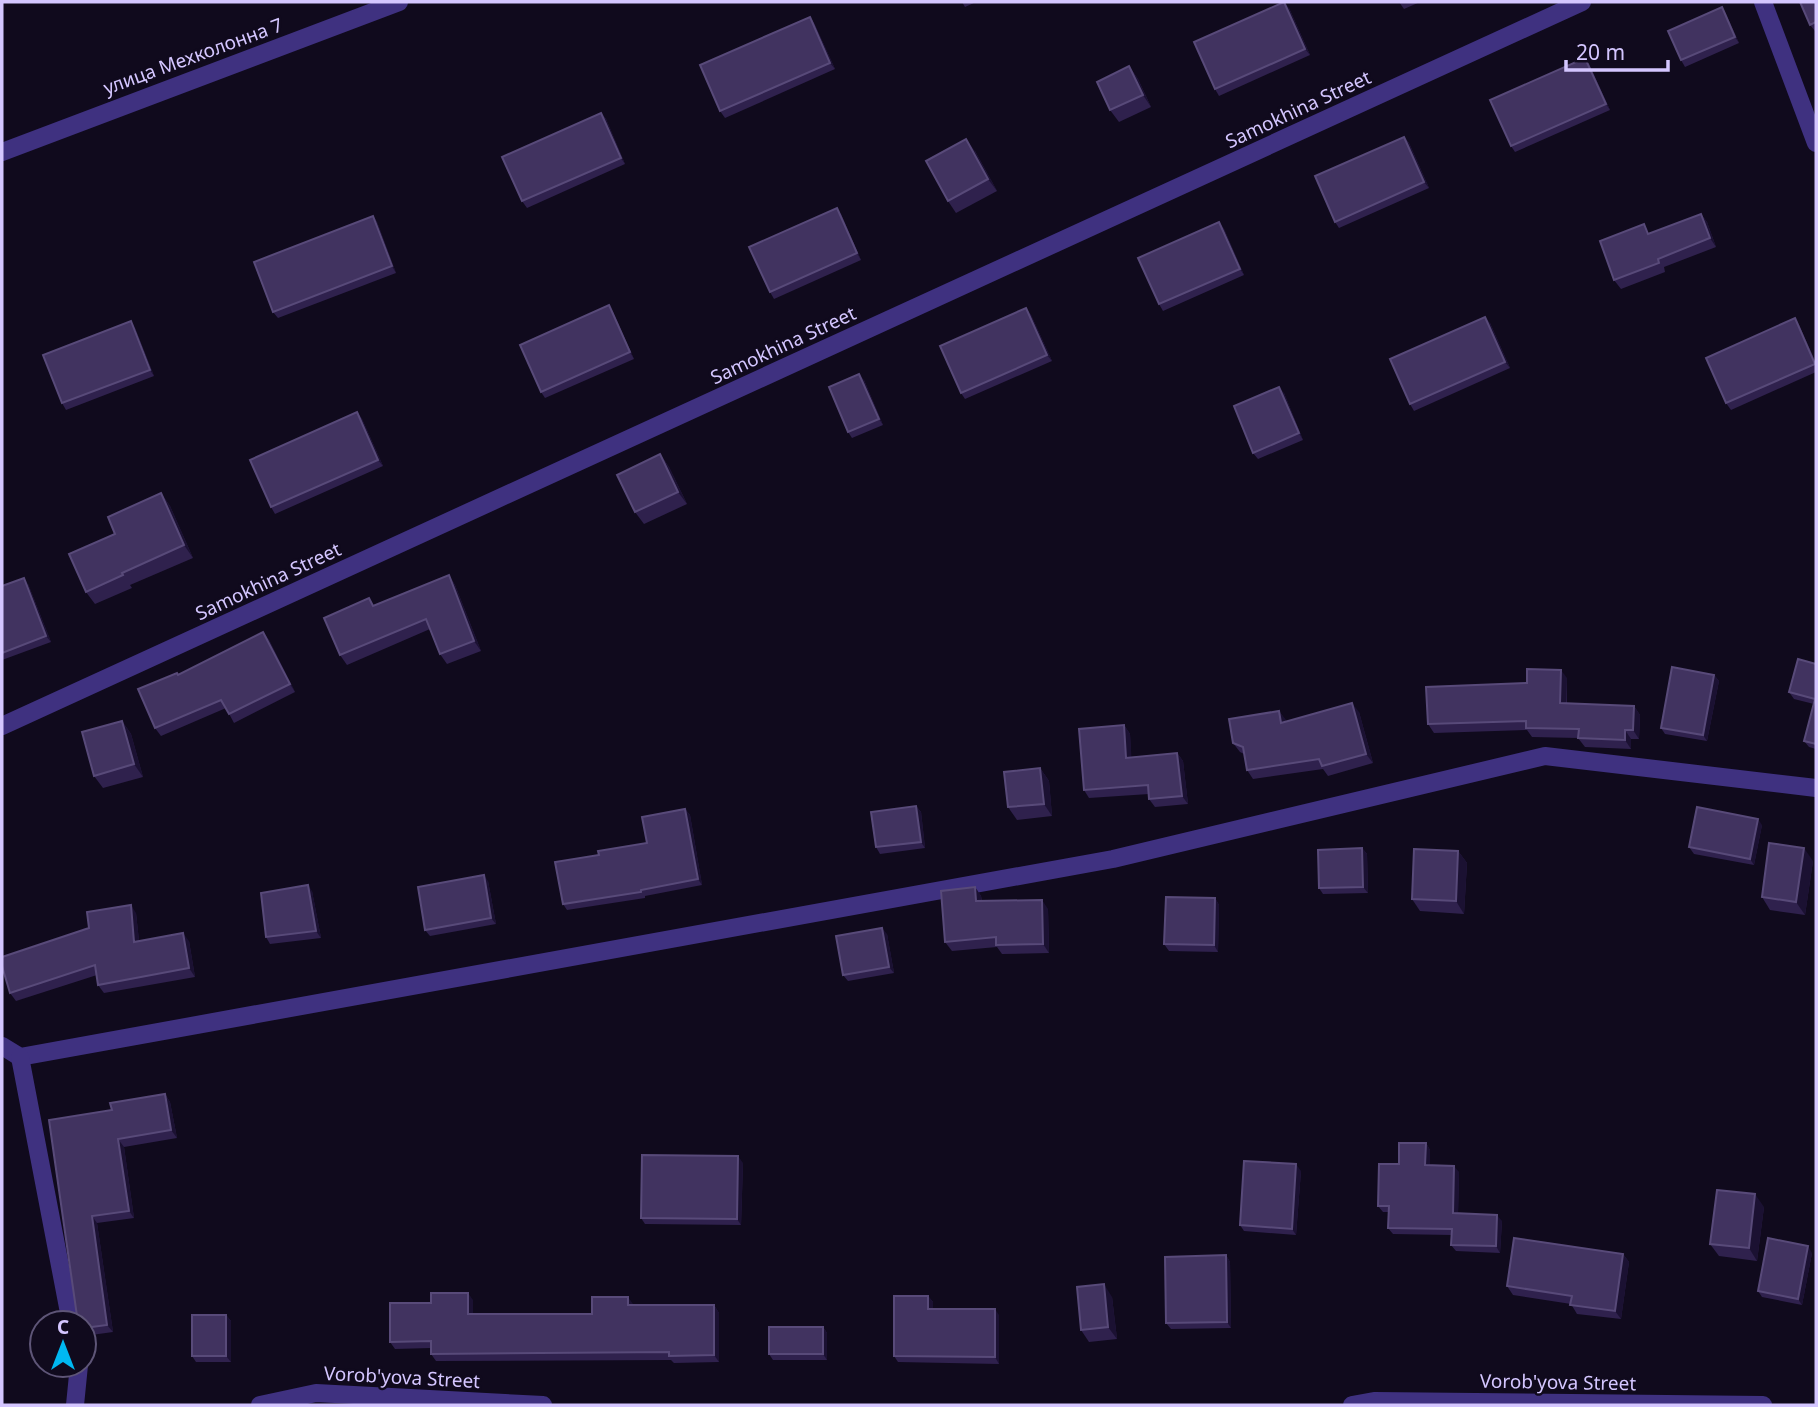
<svg xmlns="http://www.w3.org/2000/svg" width="1818" height="1407" viewBox="0 0 1818 1407" font-family="'Noto Sans',sans-serif">
<style>
.lines{fill:none;stroke-linecap:round;stroke-linejoin:round}
.minor{stroke:#3f3180;stroke-width:18}
.wall{fill:#2f214d}
.shaded-wall{fill:#1b1132}
.building{fill:#413360;stroke:#584a79;stroke-width:2}
.labels{text-anchor:middle;stroke-width:5;stroke-linejoin:round;paint-order:stroke}
.street-label{font-size:19px;fill:#d4c6ff;stroke:#100a1d}
</style>
<rect width="100%" height="100%" fill="#100a1d"/>
<g class="lines">
<g class="minor">
<polyline points="1763,2 1816,143"/>
<polyline points="2,152 399,2"/>
<polyline points="2,726 1582,2"/>
<polyline points="2,1046 20,1057 1113,859 1545,756 1816,788"/>
<polyline points="20,1057 71,1323"/>
<polyline points="75,1405 79,1365"/>
<polyline points="260,1405 316,1393 543,1405"/>
<polyline points="1352,1405 1374,1401 1763,1405"/>
</g>
</g>
<g class="wall">
<polygon points="962,2 976,2 965,7"/>
<polygon points="1399,2 1420,2 1404,9"/>
<polygon points="1816,2 1816,31 1815,31 1810,25"/>
<polygon points="1722,7 1726,14 1739,43 1685,67 1681,60"/>
<polygon points="1289,8 1310,55 1219,96 1215,89"/>
<polygon points="810,17 814,23 835,69 725,118 720,111"/>
<polygon points="1585,58 1589,64 1610,110 1515,152 1511,146"/>
<polygon points="1129,66 1138,79 1151,107 1119,122 1110,110"/>
<polygon points="601,113 606,119 625,164 527,208 522,201"/>
<polygon points="1404,137 1409,143 1429,188 1339,228 1335,222"/>
<polygon points="975,151 997,191 956,213 948,201"/>
<polygon points="841,214 861,260 774,299 770,292"/>
<polygon points="1701,214 1707,222 1716,247 1664,267 1665,272 1621,289 1614,280 1651,233"/>
<polygon points="373,216 377,222 396,273 278,318 273,312"/>
<polygon points="1219,222 1224,229 1244,275 1163,311 1159,304"/>
<polygon points="609,305 613,312 634,359 545,398 541,392"/>
<polygon points="1026,308 1031,315 1052,361 965,399 961,393"/>
<polygon points="1795,318 1799,325 1816,363 1816,372 1731,410 1726,403"/>
<polygon points="131,321 135,328 154,376 66,410 62,403"/>
<polygon points="1490,323 1510,368 1414,411 1410,404"/>
<polygon points="864,380 883,425 852,438 848,432"/>
<polygon points="1284,393 1303,440 1258,459 1253,453"/>
<polygon points="357,412 362,419 383,466 275,514 271,507"/>
<polygon points="660,454 669,467 687,504 644,524 635,512"/>
<polygon points="161,493 170,506 193,558 130,585 132,588 95,604 86,592 115,534"/>
<polygon points="449,575 455,585 481,651 447,664 440,654 430,629 347,665 340,655 369,598 374,606"/>
<polygon points="28,584 51,642 2,660 2,586"/>
<polygon points="263,632 269,640 295,692 234,723 226,708 161,736 155,728 178,675"/>
<polygon points="1816,664 1816,749 1809,747 1804,741 1814,704 1794,699 1789,692"/>
<polygon points="1714,675 1719,681 1707,741 1665,734 1661,728"/>
<polygon points="1567,678 1567,704 1634,706 1640,715 1639,739 1631,739 1631,749 1585,747 1578,738 1532,737 1527,730 1434,733 1428,724 1527,683"/>
<polygon points="1279,711 1286,721 1359,712 1373,763 1328,776 1323,769 1253,779 1247,770 1244,754 1240,752 1233,743"/>
<polygon points="122,721 131,734 143,777 103,788 94,776"/>
<polygon points="1124,725 1130,734 1131,757 1177,753 1183,761 1188,804 1155,807 1149,799 1149,794 1089,798 1084,790"/>
<polygon points="1040,768 1049,781 1052,816 1017,820 1008,807"/>
<polygon points="916,806 921,812 925,848 880,854 876,847"/>
<polygon points="685,809 690,815 702,885 645,896 645,898 567,910 563,904 647,843"/>
<polygon points="1762,825 1754,865 1694,854 1689,847"/>
<polygon points="1362,848 1367,854 1368,893 1323,894 1319,888"/>
<polygon points="1458,851 1467,863 1464,914 1420,911 1412,899"/>
<polygon points="1813,861 1805,915 1770,910 1762,897"/>
<polygon points="488,881 496,924 430,936 425,930"/>
<polygon points="975,887 981,896 982,901 1048,909 1049,953 1002,954 997,947 952,951 945,942"/>
<polygon points="312,891 321,938 270,944 266,937"/>
<polygon points="1215,898 1219,905 1218,952 1169,951 1164,944"/>
<polygon points="136,913 139,941 189,941 195,977 104,993 98,985 97,975 16,1001 10,993"/>
<polygon points="887,934 894,973 848,981 843,975"/>
<polygon points="165,1094 170,1102 177,1138 124,1147 134,1218 97,1223 113,1332 84,1336 84,1323 49,1120 112,1110"/>
<polygon points="1426,1143 1430,1150 1430,1166 1459,1172 1458,1213 1502,1221 1500,1253 1456,1251 1451,1245 1452,1235 1393,1234 1388,1228 1388,1212 1383,1212 1378,1206 1399,1164"/>
<polygon points="743,1163 741,1225 645,1224 641,1218"/>
<polygon points="1301,1171 1296,1235 1244,1231 1240,1225"/>
<polygon points="1764,1207 1757,1261 1719,1256 1710,1244"/>
<polygon points="1812,1253 1802,1305 1762,1297 1758,1291"/>
<polygon points="1623,1254 1629,1262 1621,1319 1577,1314 1571,1304 1513,1295 1507,1286"/>
<polygon points="1226,1255 1230,1262 1231,1328 1171,1329 1166,1323"/>
<polygon points="928,1296 933,1302 933,1309 999,1315 999,1364 898,1362 894,1356"/>
<polygon points="1112,1297 1117,1339 1089,1342 1081,1330"/>
<polygon points="473,1300 473,1314 592,1314 633,1304 633,1305 714,1305 719,1313 719,1362 674,1363 671,1360 436,1361 431,1354 431,1348 395,1349 390,1342 431,1303"/>
<polygon points="226,1315 231,1321 231,1362 196,1362 192,1356"/>
<polygon points="823,1327 827,1333 827,1360 773,1360 769,1354"/>
</g>
<g class="shaded-wall">
<polygon points="1284,2 1289,8 1310,55 1305,49"/>
<polygon points="1722,7 1726,14 1739,43 1735,37"/>
<polygon points="810,17 814,23 835,69 830,63"/>
<polygon points="1585,58 1589,64 1610,110 1606,104"/>
<polygon points="1129,66 1138,79 1151,107 1143,95"/>
<polygon points="601,113 606,119 625,164 621,158"/>
<polygon points="1404,137 1409,143 1429,188 1424,182"/>
<polygon points="966,139 975,151 997,191 988,179"/>
<polygon points="837,208 841,214 861,260 857,253"/>
<polygon points="1701,214 1707,222 1716,247 1710,238"/>
<polygon points="373,216 377,222 396,273 392,266"/>
<polygon points="1219,222 1224,229 1244,275 1240,269"/>
<polygon points="609,305 613,312 634,359 630,352"/>
<polygon points="1026,308 1031,315 1052,361 1047,355"/>
<polygon points="1485,317 1490,323 1510,368 1505,362"/>
<polygon points="1795,318 1799,325 1816,363 1816,366"/>
<polygon points="131,321 135,328 154,376 150,370"/>
<polygon points="859,374 864,380 883,425 879,419"/>
<polygon points="1279,387 1284,393 1303,440 1299,433"/>
<polygon points="357,412 362,419 383,466 378,460"/>
<polygon points="660,454 669,467 687,504 678,492"/>
<polygon points="161,493 170,506 193,558 184,545"/>
<polygon points="449,575 455,585 481,651 474,641"/>
<polygon points="24,578 28,584 51,642 46,636"/>
<polygon points="263,632 269,640 295,692 290,684"/>
<polygon points="1561,670 1567,678 1566,712 1560,703"/>
<polygon points="1714,675 1719,681 1707,741 1703,735"/>
<polygon points="1352,703 1359,712 1373,763 1366,754"/>
<polygon points="1634,706 1640,715 1639,739 1633,730"/>
<polygon points="1279,711 1286,720 1288,732 1281,723"/>
<polygon points="122,721 131,734 143,777 134,764"/>
<polygon points="1124,725 1130,734 1132,766 1126,758"/>
<polygon points="1625,730 1631,739 1631,749 1625,740"/>
<polygon points="1177,753 1183,761 1188,804 1182,796"/>
<polygon points="1040,768 1049,781 1052,816 1044,804"/>
<polygon points="916,806 921,812 925,848 921,842"/>
<polygon points="685,809 690,815 702,885 698,879"/>
<polygon points="1758,819 1762,825 1754,865 1750,859"/>
<polygon points="1362,848 1367,854 1368,893 1363,887"/>
<polygon points="1804,848 1813,861 1805,915 1796,902"/>
<polygon points="1458,851 1467,863 1464,914 1456,901"/>
<polygon points="484,875 488,881 496,924 491,918"/>
<polygon points="308,885 312,891 321,938 316,931"/>
<polygon points="975,887 981,896 983,910 976,901"/>
<polygon points="1215,898 1219,905 1218,952 1214,945"/>
<polygon points="1042,900 1048,909 1049,953 1043,944"/>
<polygon points="131,905 136,913 140,950 134,942"/>
<polygon points="882,928 887,934 894,973 889,967"/>
<polygon points="183,933 189,941 195,977 189,968"/>
<polygon points="165,1094 170,1102 177,1138 171,1130"/>
<polygon points="118,1139 124,1147 134,1218 129,1211"/>
<polygon points="1426,1143 1430,1150 1430,1172 1425,1165"/>
<polygon points="738,1156 743,1163 741,1225 737,1219"/>
<polygon points="1296,1164 1301,1171 1296,1235 1292,1229"/>
<polygon points="1454,1166 1459,1172 1458,1219 1453,1213"/>
<polygon points="1755,1194 1764,1207 1757,1261 1749,1248"/>
<polygon points="1497,1215 1502,1221 1500,1253 1496,1246"/>
<polygon points="92,1216 97,1223 113,1332 107,1325"/>
<polygon points="1808,1246 1812,1253 1802,1305 1798,1299"/>
<polygon points="1623,1254 1629,1262 1621,1319 1615,1311"/>
<polygon points="1226,1255 1230,1262 1231,1328 1227,1322"/>
<polygon points="1104,1284 1112,1297 1117,1339 1108,1327"/>
<polygon points="468,1293 473,1300 473,1321 468,1314"/>
<polygon points="928,1296 933,1302 933,1315 928,1309"/>
<polygon points="628,1297 633,1304 633,1313 628,1305"/>
<polygon points="714,1305 719,1313 719,1362 714,1355"/>
<polygon points="995,1309 999,1315 999,1364 995,1357"/>
<polygon points="226,1315 231,1321 231,1362 226,1356"/>
<polygon points="823,1327 827,1333 827,1360 823,1354"/>
</g>
<g class="building">
<polygon points="1284,2 1305,49 1215,89 1194,42"/>
<polygon points="1800,2 1816,2 1816,22 1810,25"/>
<polygon points="1722,7 1735,37 1681,60 1668,31"/>
<polygon points="810,17 830,63 720,111 700,65"/>
<polygon points="1585,58 1606,104 1511,146 1490,100"/>
<polygon points="1129,66 1143,95 1110,110 1097,82"/>
<polygon points="601,113 621,158 522,201 502,157"/>
<polygon points="1404,137 1424,182 1335,222 1315,176"/>
<polygon points="966,139 988,179 948,201 926,161"/>
<polygon points="837,208 857,253 770,292 749,247"/>
<polygon points="1701,214 1710,238 1658,259 1659,263 1614,280 1600,241 1644,224 1648,234"/>
<polygon points="373,216 392,266 273,312 254,262"/>
<polygon points="1219,222 1240,269 1159,304 1138,258"/>
<polygon points="609,305 630,352 541,392 520,345"/>
<polygon points="1026,308 1047,355 961,393 940,346"/>
<polygon points="1485,317 1505,362 1410,404 1390,359"/>
<polygon points="1795,318 1815,364 1726,403 1706,358"/>
<polygon points="131,321 150,370 62,403 43,355"/>
<polygon points="859,374 879,419 848,432 829,387"/>
<polygon points="1279,387 1299,433 1253,453 1234,406"/>
<polygon points="357,412 378,460 271,507 250,460"/>
<polygon points="660,454 678,492 635,512 617,475"/>
<polygon points="161,493 184,545 122,573 123,575 86,592 69,554 115,534 108,517"/>
<polygon points="449,575 474,641 440,654 426,619 340,655 324,618 369,598 373,606"/>
<polygon points="24,578 46,636 2,653 2,586"/>
<polygon points="263,632 290,684 229,714 221,700 155,728 138,689 177,673 178,675"/>
<polygon points="1798,659 1816,664 1816,744 1804,741 1815,699 1789,692"/>
<polygon points="1672,667 1714,675 1703,735 1661,728"/>
<polygon points="1527,669 1561,670 1560,703 1634,706 1633,730 1625,730 1625,740 1578,738 1579,729 1526,728 1526,721 1428,724 1426,687 1527,683"/>
<polygon points="1352,703 1366,754 1322,766 1319,759 1247,770 1243,747 1233,743 1229,719 1279,711 1281,723"/>
<polygon points="122,721 134,764 94,776 82,732"/>
<polygon points="1124,725 1126,758 1177,753 1182,796 1149,799 1148,785 1084,790 1079,729"/>
<polygon points="1040,768 1044,804 1008,807 1004,772"/>
<polygon points="916,806 921,842 876,847 871,812"/>
<polygon points="1697,807 1758,819 1750,859 1689,847"/>
<polygon points="685,809 698,879 641,890 641,892 563,904 555,862 599,855 598,851 647,843 642,817"/>
<polygon points="1769,843 1804,848 1796,902 1762,897"/>
<polygon points="1362,848 1363,887 1319,888 1318,850"/>
<polygon points="1414,849 1458,851 1456,901 1412,899"/>
<polygon points="484,875 491,918 425,930 418,887"/>
<polygon points="308,885 316,931 266,937 261,893"/>
<polygon points="975,887 976,901 1042,900 1043,944 996,945 996,937 945,942 941,891"/>
<polygon points="1166,897 1215,898 1214,945 1164,944"/>
<polygon points="131,905 134,942 183,933 189,968 98,985 95,965 10,993 2,966 2,957 89,928 87,912"/>
<polygon points="882,928 889,967 843,975 836,936"/>
<polygon points="165,1094 171,1130 118,1139 129,1211 92,1216 107,1325 84,1328 84,1323 78,1323 49,1120 112,1110 110,1103"/>
<polygon points="1399,1143 1426,1143 1425,1165 1454,1166 1453,1213 1497,1215 1496,1246 1451,1245 1452,1229 1388,1228 1389,1206 1378,1206 1379,1164 1399,1164"/>
<polygon points="642,1155 738,1156 737,1219 641,1218"/>
<polygon points="1244,1161 1296,1164 1292,1229 1240,1225"/>
<polygon points="1717,1190 1755,1194 1749,1248 1710,1244"/>
<polygon points="1514,1238 1623,1254 1615,1311 1570,1305 1572,1296 1507,1286"/>
<polygon points="1768,1238 1808,1246 1798,1299 1758,1291"/>
<polygon points="1226,1255 1227,1322 1166,1323 1165,1257"/>
<polygon points="1104,1284 1108,1327 1081,1330 1077,1287"/>
<polygon points="431,1293 468,1293 468,1314 592,1314 592,1297 628,1297 628,1305 714,1305 714,1355 669,1356 669,1352 431,1354 431,1341 390,1342 390,1303 431,1303"/>
<polygon points="894,1296 928,1296 928,1309 995,1309 995,1357 894,1356"/>
<rect x="192" y="1315" width="34" height="41"/>
<rect x="769" y="1327" width="54" height="27"/>
</g>
<g class="labels">
<g class="street-label">
<text transform="translate(193 56) rotate(-20)" y="7">улица Мехколонна 7</text>
<text transform="translate(1298 109) rotate(-25)" y="7">Samokhina Street</text>
<text transform="translate(783 345) rotate(-25)" y="7">Samokhina Street</text>
<text transform="translate(268 581) rotate(-25)" y="7">Samokhina Street</text>
<text transform="translate(402 1377) rotate(3)" y="7">Vorob'yova Street</text>
<text transform="translate(1558 1382) rotate(1)" y="7">Vorob'yova Street</text>
</g>
</g>
<rect width="1818" height="1407" fill="none" stroke="#d4c6ff" stroke-width="7"/>
<g transform="translate(63 1344)"><circle r="33" fill="#100a1d" stroke="#5e5577" stroke-width="2"/>
<path d="M0-5L12 26L0 18L-12 26Z" fill="#00b8f1"/>
<text y="-10" font-size="19" font-weight="bold" text-anchor="middle" fill="#d4c6ff">С</text>
</g>
<path d="M1566 60v10h102v-10" fill="none" stroke="#d4c6ff" stroke-width="3.5"/>
<text x="1576" y="60" font-size="21" fill="#d4c6ff" stroke="#100a1d" stroke-width="5" paint-order="stroke">20 m</text>
</svg>
